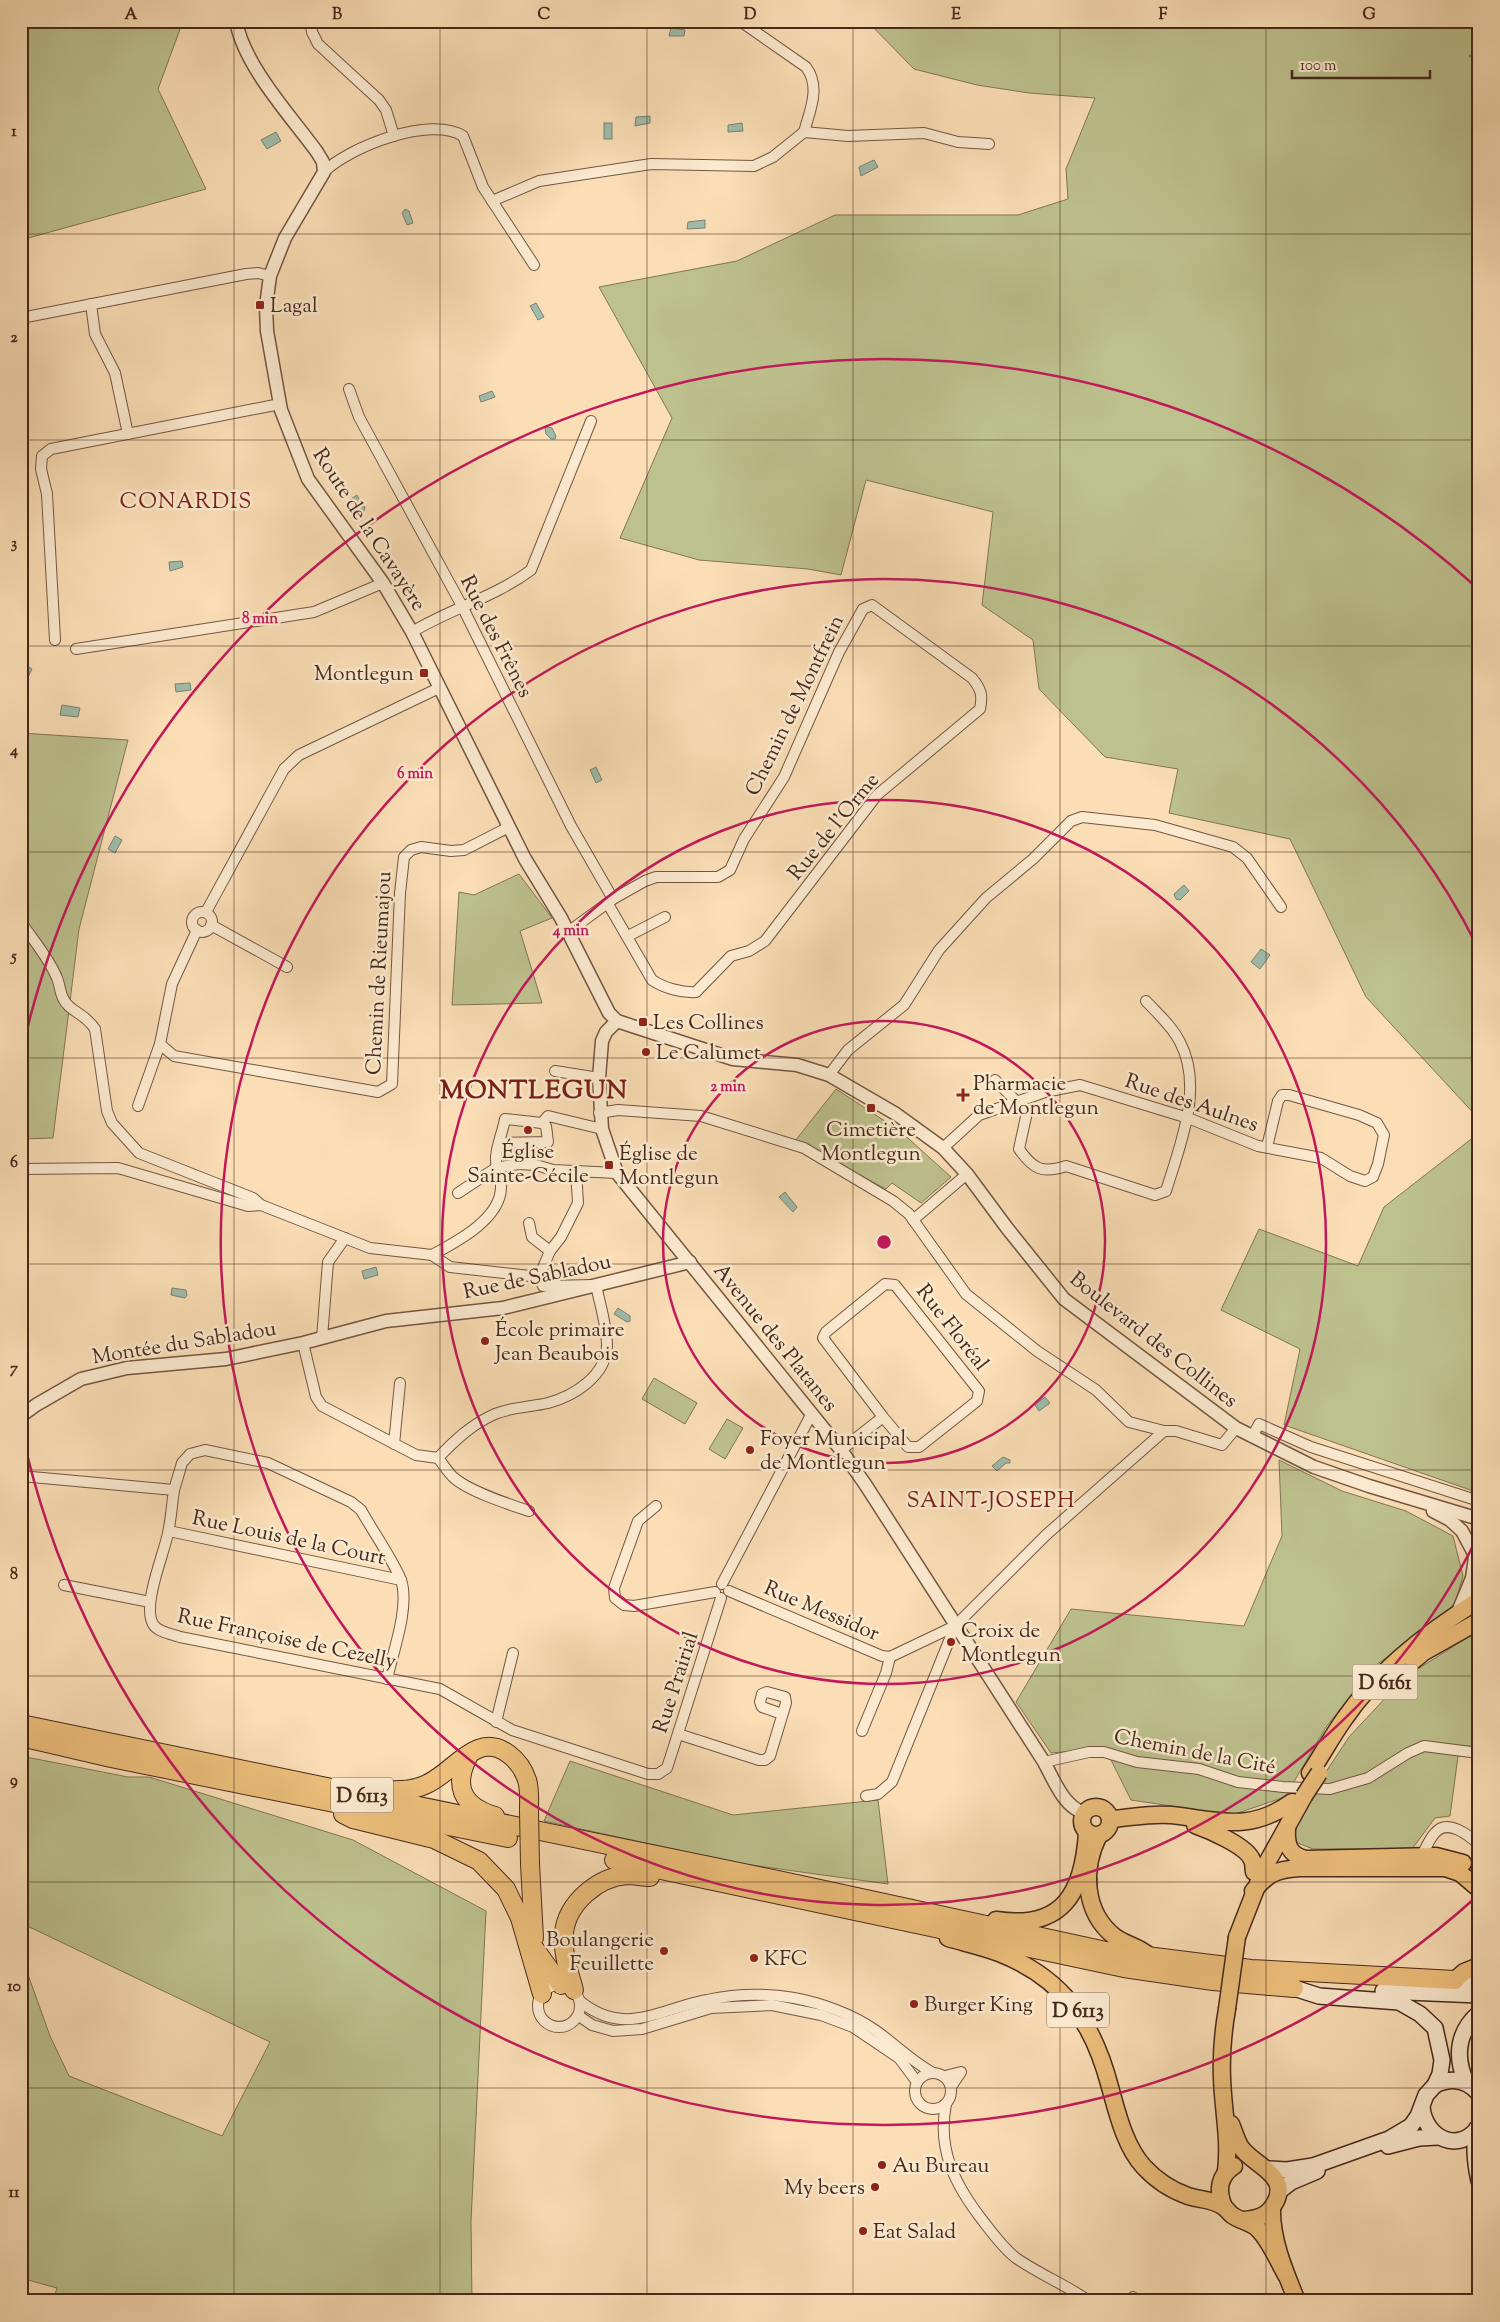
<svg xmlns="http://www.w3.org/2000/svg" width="1500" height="2322" viewBox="0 0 1500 2322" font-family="'Sorts Mill Goudy',serif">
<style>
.green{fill:#bdc18e;stroke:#827555}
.water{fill:#9fbcab;stroke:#7b8172}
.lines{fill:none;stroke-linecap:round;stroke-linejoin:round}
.stream{stroke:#7b8172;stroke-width:2.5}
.minor-casing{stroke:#735642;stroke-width:12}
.tertiary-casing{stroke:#735642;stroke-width:15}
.secondary-casing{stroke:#46291c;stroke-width:18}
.primary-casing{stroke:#46291c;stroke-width:19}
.trunk-casing{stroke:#46291c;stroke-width:20}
.minor{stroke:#fcead0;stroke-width:10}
.tertiary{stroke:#fcead0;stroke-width:12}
.secondary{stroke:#fcead0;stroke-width:15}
.primary{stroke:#eebf7b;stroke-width:16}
.trunk{stroke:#eebf7b;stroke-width:18}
.primary-bridge-casing{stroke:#46291c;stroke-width:19;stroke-linecap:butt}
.trunk-bridge-casing{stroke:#46291c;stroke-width:20;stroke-linecap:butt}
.primary-bridge{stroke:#eebf7b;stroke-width:16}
.trunk-bridge{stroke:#eebf7b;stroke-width:18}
.grid{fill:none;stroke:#46291c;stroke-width:1;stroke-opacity:0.55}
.ring{fill:none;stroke:#c2185b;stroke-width:2.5}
.poi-dot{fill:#8f2418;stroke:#fcead0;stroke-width:2}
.labels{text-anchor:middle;stroke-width:5;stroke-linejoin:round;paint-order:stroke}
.shield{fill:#fcead0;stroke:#7d6352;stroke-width:1}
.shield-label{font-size:20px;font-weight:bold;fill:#46291c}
.poi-label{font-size:21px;fill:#46291c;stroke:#fcead0;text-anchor:start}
.street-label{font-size:21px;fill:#46291c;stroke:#fcead0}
.neighbourhood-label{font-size:22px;letter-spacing:1px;fill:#7a1f14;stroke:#fcead0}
.district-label{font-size:26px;font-weight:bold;letter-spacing:1px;fill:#7a1f14;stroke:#fcead0}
.centre{fill:#c2185b;stroke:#fcead0;stroke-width:2.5}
.ring-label{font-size:15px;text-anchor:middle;font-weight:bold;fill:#c2185b;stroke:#fcead0;stroke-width:5;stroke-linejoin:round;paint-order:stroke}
.neatline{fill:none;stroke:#46291c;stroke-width:2}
.grid-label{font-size:16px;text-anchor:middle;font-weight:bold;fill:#46291c}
</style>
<rect width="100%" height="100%" fill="#fbdeb6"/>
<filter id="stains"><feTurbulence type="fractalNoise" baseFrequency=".004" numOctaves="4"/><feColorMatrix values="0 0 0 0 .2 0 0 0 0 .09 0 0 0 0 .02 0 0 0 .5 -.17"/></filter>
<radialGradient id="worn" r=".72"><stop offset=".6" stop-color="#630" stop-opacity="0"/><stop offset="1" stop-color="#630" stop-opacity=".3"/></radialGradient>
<g class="green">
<polygon points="21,21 183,21 158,89 206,189 21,240"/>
<polygon points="867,21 1479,21 1479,1119 1366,997 1290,839 1169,813 1178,769 1105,757 1039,689 1033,640 982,605 993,512 866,480 841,575 808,569 699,560 620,538 672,418 599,287 737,261 835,215 1018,215 1068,199 1066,169 1095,98 1029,93 977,85 914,69"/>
<polygon points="21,733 128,740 79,929 53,1138 21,1139"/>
<polygon points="519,874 552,918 520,931 542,1003 452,1005 459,892 474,895"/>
<polygon points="836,1089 900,1131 951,1177 921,1203 892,1183 886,1189 795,1141"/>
<polygon points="1479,1133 1479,1493 1284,1425 1300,1349 1221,1310 1259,1229 1358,1266 1384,1207"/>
<polygon points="654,1378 697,1403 685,1424 642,1399"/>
<polygon points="727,1419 743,1428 725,1459 709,1449"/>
<polygon points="1279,1460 1342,1491 1406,1511 1453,1536 1463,1576 1455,1604 1432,1625 1376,1665 1326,1727 1285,1797 1232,1815 1131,1800 1105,1748 1051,1753 1016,1702 1071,1609 1244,1626 1282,1536"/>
<polygon points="1479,1632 1479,1755 1458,1756 1450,1816 1435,1818 1412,1849 1313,1849 1295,1842 1296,1824 1302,1808 1349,1737 1404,1678 1468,1637"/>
<polygon points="21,1756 128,1777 149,1777 353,1840 486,1911 471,2221 472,2301 53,2301 57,2288 21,2278 21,1955 50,2036 69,2076 222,2136 270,2042 21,1923"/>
<polygon points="570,1761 733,1815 878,1800 888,1884 743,1864 544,1821"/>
</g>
<g class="water">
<polygon points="671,28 685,30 684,36 669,36"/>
<polygon points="650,116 650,123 635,126 636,117"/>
<rect x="604" y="123" width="8" height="16"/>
<polygon points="742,123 743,131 728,132 728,125"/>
<polygon points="276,132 281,141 267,149 261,140"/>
<polygon points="874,160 878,167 861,176 859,167"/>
<polygon points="405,209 409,211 413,223 407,225 402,213"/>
<polygon points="705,220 705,228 687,229 688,222"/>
<polygon points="536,303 544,317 538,320 530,306"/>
<polygon points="492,391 495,397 481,402 479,396"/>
<polygon points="548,427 552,428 556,436 555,439 551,439 546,434 545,428"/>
<polygon points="357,495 362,506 365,507 364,511 358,512 351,499"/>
<polygon points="182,561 183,567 170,571 169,562"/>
<polygon points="26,665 32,669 26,681 22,681 21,674"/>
<polygon points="190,683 191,690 176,692 175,684"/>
<polygon points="62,705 80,708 78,717 60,715"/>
<polygon points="596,767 602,780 596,783 590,770"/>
<polygon points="115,836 122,840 115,853 108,849"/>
<polygon points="1184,885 1189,891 1180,900 1176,899 1174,894"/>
<polygon points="1261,949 1270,955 1260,969 1251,962"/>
<polygon points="785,1192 797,1207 793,1212 779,1197"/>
<polygon points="376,1267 378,1275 364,1279 362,1271"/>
<polygon points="172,1288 186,1290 187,1295 185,1298 171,1295"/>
<polygon points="618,1308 630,1316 630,1321 627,1322 614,1314"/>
<polygon points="1045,1397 1050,1403 1039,1411 1035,1405"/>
<polygon points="1003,1457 1010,1460 1010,1463 1006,1463 997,1471 992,1466"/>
</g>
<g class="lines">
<polyline class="stream" points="1470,56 1479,56"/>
<g class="minor-casing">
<g id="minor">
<polyline points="310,21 312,32 318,44 379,100 386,110 394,136"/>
<path d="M740,21L806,67C821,87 810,110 804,132"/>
<path d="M324,172C349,147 431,115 463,136L483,187L534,265"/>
<polyline points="492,201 539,181 651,164 754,166 773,157 804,132 848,136 924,133 958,142 989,144"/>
<polyline points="91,304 95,334 115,373 128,434"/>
<polyline points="21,318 246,274 258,273 270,276"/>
<polyline points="349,389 359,417 462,606 571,826 613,899"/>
<path d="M412,632C450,609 495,597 531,570L591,421"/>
<polyline points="55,640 47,494 41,469 42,456 51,449 280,404"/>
<polyline points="76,649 314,612 383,583"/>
<polyline points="206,912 284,769 299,755 439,688"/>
<circle cx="202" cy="922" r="10"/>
<path d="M21,922C33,940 49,958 57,978C60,985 60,994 64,1000C70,1012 85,1013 95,1029L107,1111L112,1123L139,1153L253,1198L261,1205"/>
<polyline points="211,925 287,967"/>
<polyline points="197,930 172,984 160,1044 174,1056 378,1092 392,1084 400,893 404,857 411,850 421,847 451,851 464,850 509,827"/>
<path d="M568,932L613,899L645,881L656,877H718L730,870L744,839L784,777L839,652L863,609L872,605L972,678C981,689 983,695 980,709L877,795L765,941L749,951L731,956L696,992C682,993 664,988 652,980L608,904"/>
<polyline points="628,936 665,917"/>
<polyline points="555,1071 599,1078"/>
<polyline points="829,1075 848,1050 904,1005 939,950 986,898 1033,859 1071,821 1082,817 1155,825 1233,847 1247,858 1281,907"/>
<path d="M995,1080L1027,1112L1019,1149C1033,1169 1042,1174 1066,1166L1155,1195L1166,1191C1180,1145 1204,1088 1180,1042C1172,1026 1158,1014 1146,1001"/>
<polyline points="138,1106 160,1044"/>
<polyline points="599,1113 618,1110 701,1116 804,1148 893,1201 909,1214 966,1294 1037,1351 1096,1390 1129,1422 1164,1431 1176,1431 1222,1445 1236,1428"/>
<polyline points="500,1143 548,1142 546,1126 542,1123"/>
<polyline points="943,1148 979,1115 1045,1092 1080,1085 1188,1118 1258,1146 1321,1158 1350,1176 1365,1181 1373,1177 1378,1164 1384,1135 1377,1123 1359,1115 1289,1095 1282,1095 1278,1101 1267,1147"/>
<path d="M21,1169L118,1168L248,1206L261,1205L370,1248L432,1255L450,1267L539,1277L543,1286L596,1285C600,1305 607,1326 607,1346C606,1376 574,1396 548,1403C531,1407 511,1407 495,1414C472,1424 455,1440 438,1458"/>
<polyline points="458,1193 496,1168 518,1164 536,1165 553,1170 617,1173"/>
<polyline points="913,1220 967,1174"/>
<polyline points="529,1223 532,1237 550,1251"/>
<path d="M432,1255C456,1242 501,1219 501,1187C501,1177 495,1168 496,1157C497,1144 503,1131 505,1119L542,1123L548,1116L602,1129"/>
<polyline points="539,1277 550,1251 561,1237 578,1203 576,1170"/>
<polyline points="21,1322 21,1323"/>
<polyline points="322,1338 328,1262 345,1238"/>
<path d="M303,1343L316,1397L322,1406L416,1455L438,1458C443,1464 447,1471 453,1477C468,1491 508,1504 529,1511"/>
<polyline points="1252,1437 1259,1424 1311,1447 1479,1501"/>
<polyline points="394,1444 400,1383"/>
<polyline points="841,1450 883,1417 908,1447 919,1447 977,1401 979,1391 895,1285 885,1284 826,1332 823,1338 883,1417"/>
<path d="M21,1476L174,1490C172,1504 171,1519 168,1533C164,1554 142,1605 153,1624C157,1632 172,1634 180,1637L440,1689L512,1730L648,1774H658L667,1768L721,1598"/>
<path d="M174,1490L182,1463L190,1454L205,1450L268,1463L351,1502L361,1510C372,1530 393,1560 401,1580C410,1606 393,1652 387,1679"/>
<polyline points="656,1506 638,1521 614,1588 615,1598 624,1605 634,1606 715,1592"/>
<polyline points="169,1531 401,1580"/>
<polyline points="722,1584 812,1413"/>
<polyline points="64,1585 150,1602"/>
<polyline points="729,1591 882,1656 890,1657 955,1626 1046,1535 1164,1431"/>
<polyline points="496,1722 513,1653"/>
<polyline points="862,1731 886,1673 890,1657"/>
<polyline points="678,1734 759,1760 765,1760 770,1756 786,1703 785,1697 767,1692 762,1694 760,1702 762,1707 782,1714"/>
<polyline points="1044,1762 1089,1752 1104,1752 1137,1762 1199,1769 1238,1782 1283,1787 1330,1789 1368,1778 1408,1753 1424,1746 1479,1753"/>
<polyline points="866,1796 878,1794 892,1782 955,1626"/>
<path d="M1423,1858L1421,1856C1426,1849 1429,1839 1435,1833C1447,1818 1469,1835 1479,1845"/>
<circle cx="559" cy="2006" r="21"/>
<path d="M581,2002C625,2037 659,2009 707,2000C735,1994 765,1993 794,1998C821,2003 852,2014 875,2030C895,2044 911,2061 933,2073"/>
<polyline points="579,2016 592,2025 613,2031 642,2029 711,2008 772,2005 821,2015 853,2027 899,2058 917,2082"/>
<circle cx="933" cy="2091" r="18"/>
<polyline points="945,2076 961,2072 951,2087"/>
<path d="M946,2104C937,2150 955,2185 983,2221C993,2234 1003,2248 1016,2258C1039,2274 1066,2285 1089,2301"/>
<polyline points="1131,2301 1133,2297 1134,2301"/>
</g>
</g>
<g class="tertiary-casing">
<g id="tertiary">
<path d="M236,21C244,66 290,115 317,152L323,162L324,172L285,238L270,276L266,306L267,331L281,410L308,479L383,583L412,632L525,859L561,918L609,1013L617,1021L733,1059L797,1065L829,1075L896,1114L943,1148L967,1174L1007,1228L1064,1299L1236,1428L1314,1467L1369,1486L1479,1519"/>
<path d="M617,1021L606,1032L602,1041L599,1078L602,1129L617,1173L841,1450L865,1484L1044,1762C1054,1780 1063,1806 1084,1813"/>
<polyline points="21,1416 36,1405 81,1379 127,1368 226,1359 303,1343 386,1321 503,1308 690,1262"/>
<polyline points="1433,1511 1450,1520 1462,1531 1479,1563"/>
<polyline points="1457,1614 1472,1578 1475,1557"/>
</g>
</g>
<g class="secondary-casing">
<g id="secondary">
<polyline points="1455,1980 1479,1981"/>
<polyline points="1383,1991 1479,1995"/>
<path d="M1466,2082C1455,2057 1457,2032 1479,2013"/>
<path d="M1435,2085C1452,2077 1467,2079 1479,2094"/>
<path d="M1422,2107C1425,2138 1459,2155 1479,2126"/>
<path d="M1477,2128C1473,2146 1475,2163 1479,2181"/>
<polyline points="1388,2146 1419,2138 1438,2137"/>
<polyline points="1268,2169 1287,2170 1313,2166 1389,2139 1411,2126 1418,2116 1426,2095 1435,2085 1440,2074 1442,2060 1435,2028 1420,2014 1399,2002 1319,1996 1294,1988"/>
<polyline points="1278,2192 1291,2182 1317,2171"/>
</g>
</g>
<g class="primary-casing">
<g id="primary">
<polyline points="1413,1661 1424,1652 1479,1621"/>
<path d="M1310,1773C1322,1755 1332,1736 1345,1718C1378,1670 1429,1631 1479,1600"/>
<circle cx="1096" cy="1821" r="14"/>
<path d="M1110,1819C1130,1818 1150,1813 1171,1815C1219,1820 1249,1833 1292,1802"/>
<path d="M1195,1825C1209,1830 1247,1846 1252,1860C1254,1863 1253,1868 1254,1872"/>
<path d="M1287,1828C1286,1845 1289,1855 1306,1859L1436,1856L1463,1863"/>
<path d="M1099,1835C1082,1868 1083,1912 1115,1937C1126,1945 1138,1946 1148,1955"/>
<path d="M1253,1891C1269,1873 1275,1870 1299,1868H1445L1460,1873L1479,1889"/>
<path d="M996,1920C1063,1930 1083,1893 1087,1833"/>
<polyline points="1237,1937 1264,1868 1304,1796"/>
<path d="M948,1938C965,1943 983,1947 999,1953C1063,1978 1093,2022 1110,2087C1117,2112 1125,2147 1144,2167C1155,2179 1171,2190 1188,2196C1200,2200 1213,2199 1224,2207C1227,2209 1229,2213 1232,2215C1240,2221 1251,2222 1258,2229C1270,2241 1278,2261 1286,2275"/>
<polyline points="1455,1980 1464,1972 1479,1966"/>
<path d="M1231,2124C1234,2131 1236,2139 1240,2146C1251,2165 1294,2175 1273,2206C1266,2217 1255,2219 1243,2220"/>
<path d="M1226,2171C1230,2140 1223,2110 1222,2078C1221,2055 1223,2032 1227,2009"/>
<path d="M1224,2207C1217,2191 1218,2176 1234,2166"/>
<path d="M1272,2208C1271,2239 1285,2272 1297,2301"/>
</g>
</g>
<g class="trunk-casing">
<g id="trunk">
<polyline points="21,1724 797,1884 1106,1951 1251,1969 1455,1980"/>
<polyline points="21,1737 111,1758 508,1838"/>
<path d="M469,1755C453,1785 461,1806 495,1816"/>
<path d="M375,1789C392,1791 411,1792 427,1784C446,1775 459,1757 478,1749C500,1740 521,1761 527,1780C530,1789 529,1801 529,1811"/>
<polyline points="343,1814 353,1819 434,1839 479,1861 506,1889 520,1918 542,1994"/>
<polyline points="614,1860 1124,1968 1213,1981 1294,1988"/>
<polyline points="530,1864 534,1938"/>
<polyline points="535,1949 561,1985"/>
<path d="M574,1990C569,1972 562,1952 564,1933C567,1903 598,1877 627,1875C635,1875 643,1877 650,1877"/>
</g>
</g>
<use href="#minor" class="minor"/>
<use href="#tertiary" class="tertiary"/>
<use href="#secondary" class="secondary"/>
<use href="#primary" class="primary"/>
<use href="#trunk" class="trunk"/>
<g class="primary-bridge-casing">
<g id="primary-bridge">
<polyline points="1304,1796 1319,1773"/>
<polyline points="1227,2009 1237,1937"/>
</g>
</g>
<g class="trunk-bridge-casing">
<polyline id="trunk-bridge" points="529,1811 530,1864"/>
</g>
<use href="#primary-bridge" class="primary-bridge"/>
<use href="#trunk-bridge" class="trunk-bridge"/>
</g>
<path class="grid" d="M234,21V2301M440,21V2301M647,21V2301M853,21V2301M1060,21V2301M1266,21V2301M21,234H1479M21,440H1479M21,646H1479M21,852H1479M21,1058H1479M21,1264H1479M21,1470H1479M21,1676H1479M21,1882H1479M21,2088H1479"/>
<g class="ring">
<circle cx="884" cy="1242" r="221"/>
<circle cx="884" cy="1242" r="442"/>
<path d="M1477 1538A663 663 0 1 1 1477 946"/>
<path d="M1475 1898A883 883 0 0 1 22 1433M22 1051A883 883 0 0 1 1475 586"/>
</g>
<g class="poi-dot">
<rect x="255" y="300" width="10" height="10" rx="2.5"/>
<rect x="419" y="668" width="10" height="10" rx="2.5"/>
<rect x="638" y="1017" width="10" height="10" rx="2.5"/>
<circle cx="646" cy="1052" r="5"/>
<path d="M960.5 1087.5h5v5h5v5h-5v5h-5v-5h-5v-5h5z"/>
<rect x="866" y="1103" width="10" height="10" rx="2.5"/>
<circle cx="528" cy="1130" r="5"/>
<rect x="604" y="1160" width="10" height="10" rx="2.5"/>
<circle cx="485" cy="1341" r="5"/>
<circle cx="750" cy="1450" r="5"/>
<circle cx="951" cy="1642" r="5"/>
<circle cx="664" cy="1951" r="5"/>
<circle cx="754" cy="1958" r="5"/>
<circle cx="914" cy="2004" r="5"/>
<circle cx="882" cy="2165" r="5"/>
<circle cx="875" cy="2187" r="5"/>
<circle cx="863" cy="2231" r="5"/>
</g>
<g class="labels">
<g class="shield">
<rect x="1352.5" y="1664.5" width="65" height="35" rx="4"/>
<rect x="331" y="1777.5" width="62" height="35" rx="4"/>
<rect x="1047" y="1992.5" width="62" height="35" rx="4"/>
</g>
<g class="shield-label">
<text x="1385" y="1689">D 6161</text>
<text x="362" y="1802">D 6113</text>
<text x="1078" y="2017">D 6113</text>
</g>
<g class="poi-label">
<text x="270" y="312">Lagal</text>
<text x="414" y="680" text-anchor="end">Montlegun</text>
<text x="653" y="1029">Les Collines</text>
<text x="656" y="1059">Le Calumet</text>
<text x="973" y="1090">Pharmacie<tspan x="973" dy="24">de Montlegun</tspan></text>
<text x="871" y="1136" text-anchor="middle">Cimetière<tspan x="871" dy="24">Montlegun</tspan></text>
<text x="528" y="1158" text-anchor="middle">Église<tspan x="528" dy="24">Sainte-Cécile</tspan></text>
<text x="619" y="1160">Église de<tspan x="619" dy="24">Montlegun</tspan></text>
<text x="495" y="1336">École primaire<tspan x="495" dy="24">Jean Beaubois</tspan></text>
<text x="760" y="1445">Foyer Municipal<tspan x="760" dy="24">de Montlegun</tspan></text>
<text x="961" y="1637">Croix de<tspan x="961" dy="24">Montlegun</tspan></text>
<text x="654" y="1946" text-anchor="end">Boulangerie<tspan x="654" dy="24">Feuillette</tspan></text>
<text x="764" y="1965">KFC</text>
<text x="924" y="2011">Burger King</text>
<text x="892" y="2172">Au Bureau</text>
<text x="865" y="2194" text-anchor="end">My beers</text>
<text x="873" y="2238">Eat Salad</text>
</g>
<g class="street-label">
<text transform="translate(370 529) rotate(57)" y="7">Route de la Cavayère</text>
<text transform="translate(497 636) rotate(63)" y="7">Rue des Frênes</text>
<text transform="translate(794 705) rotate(-64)" y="7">Chemin de Montfrein</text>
<text transform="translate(833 826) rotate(-51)" y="7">Rue de l'Orme</text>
<text transform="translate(378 973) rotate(-87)" y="7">Chemin de Rieumajou</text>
<text transform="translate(1192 1102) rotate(19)" y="7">Rue des Aulnes</text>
<text transform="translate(537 1276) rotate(-12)" y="7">Rue de Sabladou</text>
<text transform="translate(953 1327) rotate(52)" y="7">Rue Floréal</text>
<text transform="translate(776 1337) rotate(51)" y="7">Avenue des Platanes</text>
<text transform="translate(1154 1339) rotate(38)" y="7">Boulevard des Collines</text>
<text transform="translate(184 1342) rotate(-9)" y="7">Montée du Sabladou</text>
<text transform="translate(289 1537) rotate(12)" y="7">Rue Louis de la Court</text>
<text transform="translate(822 1610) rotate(23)" y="7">Rue Messidor</text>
<text transform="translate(287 1638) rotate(12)" y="7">Rue Françoise de Cezelly</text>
<text transform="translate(675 1682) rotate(-72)" y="7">Rue Prairial</text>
<text transform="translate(1195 1751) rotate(11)" y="7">Chemin de la Cité</text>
</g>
<g class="neighbourhood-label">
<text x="186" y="508">CONARDIS</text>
<text x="991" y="1507">SAINT-JOSEPH</text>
</g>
<g class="district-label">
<text x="534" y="1098">MONTLEGUN</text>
</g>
</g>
<circle cx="884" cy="1242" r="8" class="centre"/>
<g class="ring-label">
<text x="260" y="623">8 min</text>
<text x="415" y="778">6 min</text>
<text x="571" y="935">4 min</text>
<text x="728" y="1091">2 min</text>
</g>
<rect width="1500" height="2322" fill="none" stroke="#fbdeb6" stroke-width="55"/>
<path d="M1292 70v8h138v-8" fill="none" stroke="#46291c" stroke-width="2.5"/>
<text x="1300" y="70" font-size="15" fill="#46291c" stroke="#fcead0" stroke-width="4" paint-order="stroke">100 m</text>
<rect x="28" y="28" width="1444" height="2266" class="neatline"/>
<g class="grid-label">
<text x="131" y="19">A</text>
<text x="337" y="19">B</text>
<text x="544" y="19">C</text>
<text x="750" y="19">D</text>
<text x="956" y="19">E</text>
<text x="1163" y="19">F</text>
<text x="1369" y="19">G</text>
<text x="14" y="136">1</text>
<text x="14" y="342">2</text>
<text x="14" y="548">3</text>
<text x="14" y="755">4</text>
<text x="14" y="961">5</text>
<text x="14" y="1167">6</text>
<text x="14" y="1373">7</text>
<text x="14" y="1579">8</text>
<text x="14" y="1785">9</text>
<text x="14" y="1991">10</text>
<text x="14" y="2197">11</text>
</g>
<rect width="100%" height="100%" filter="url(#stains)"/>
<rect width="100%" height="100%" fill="url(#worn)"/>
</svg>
